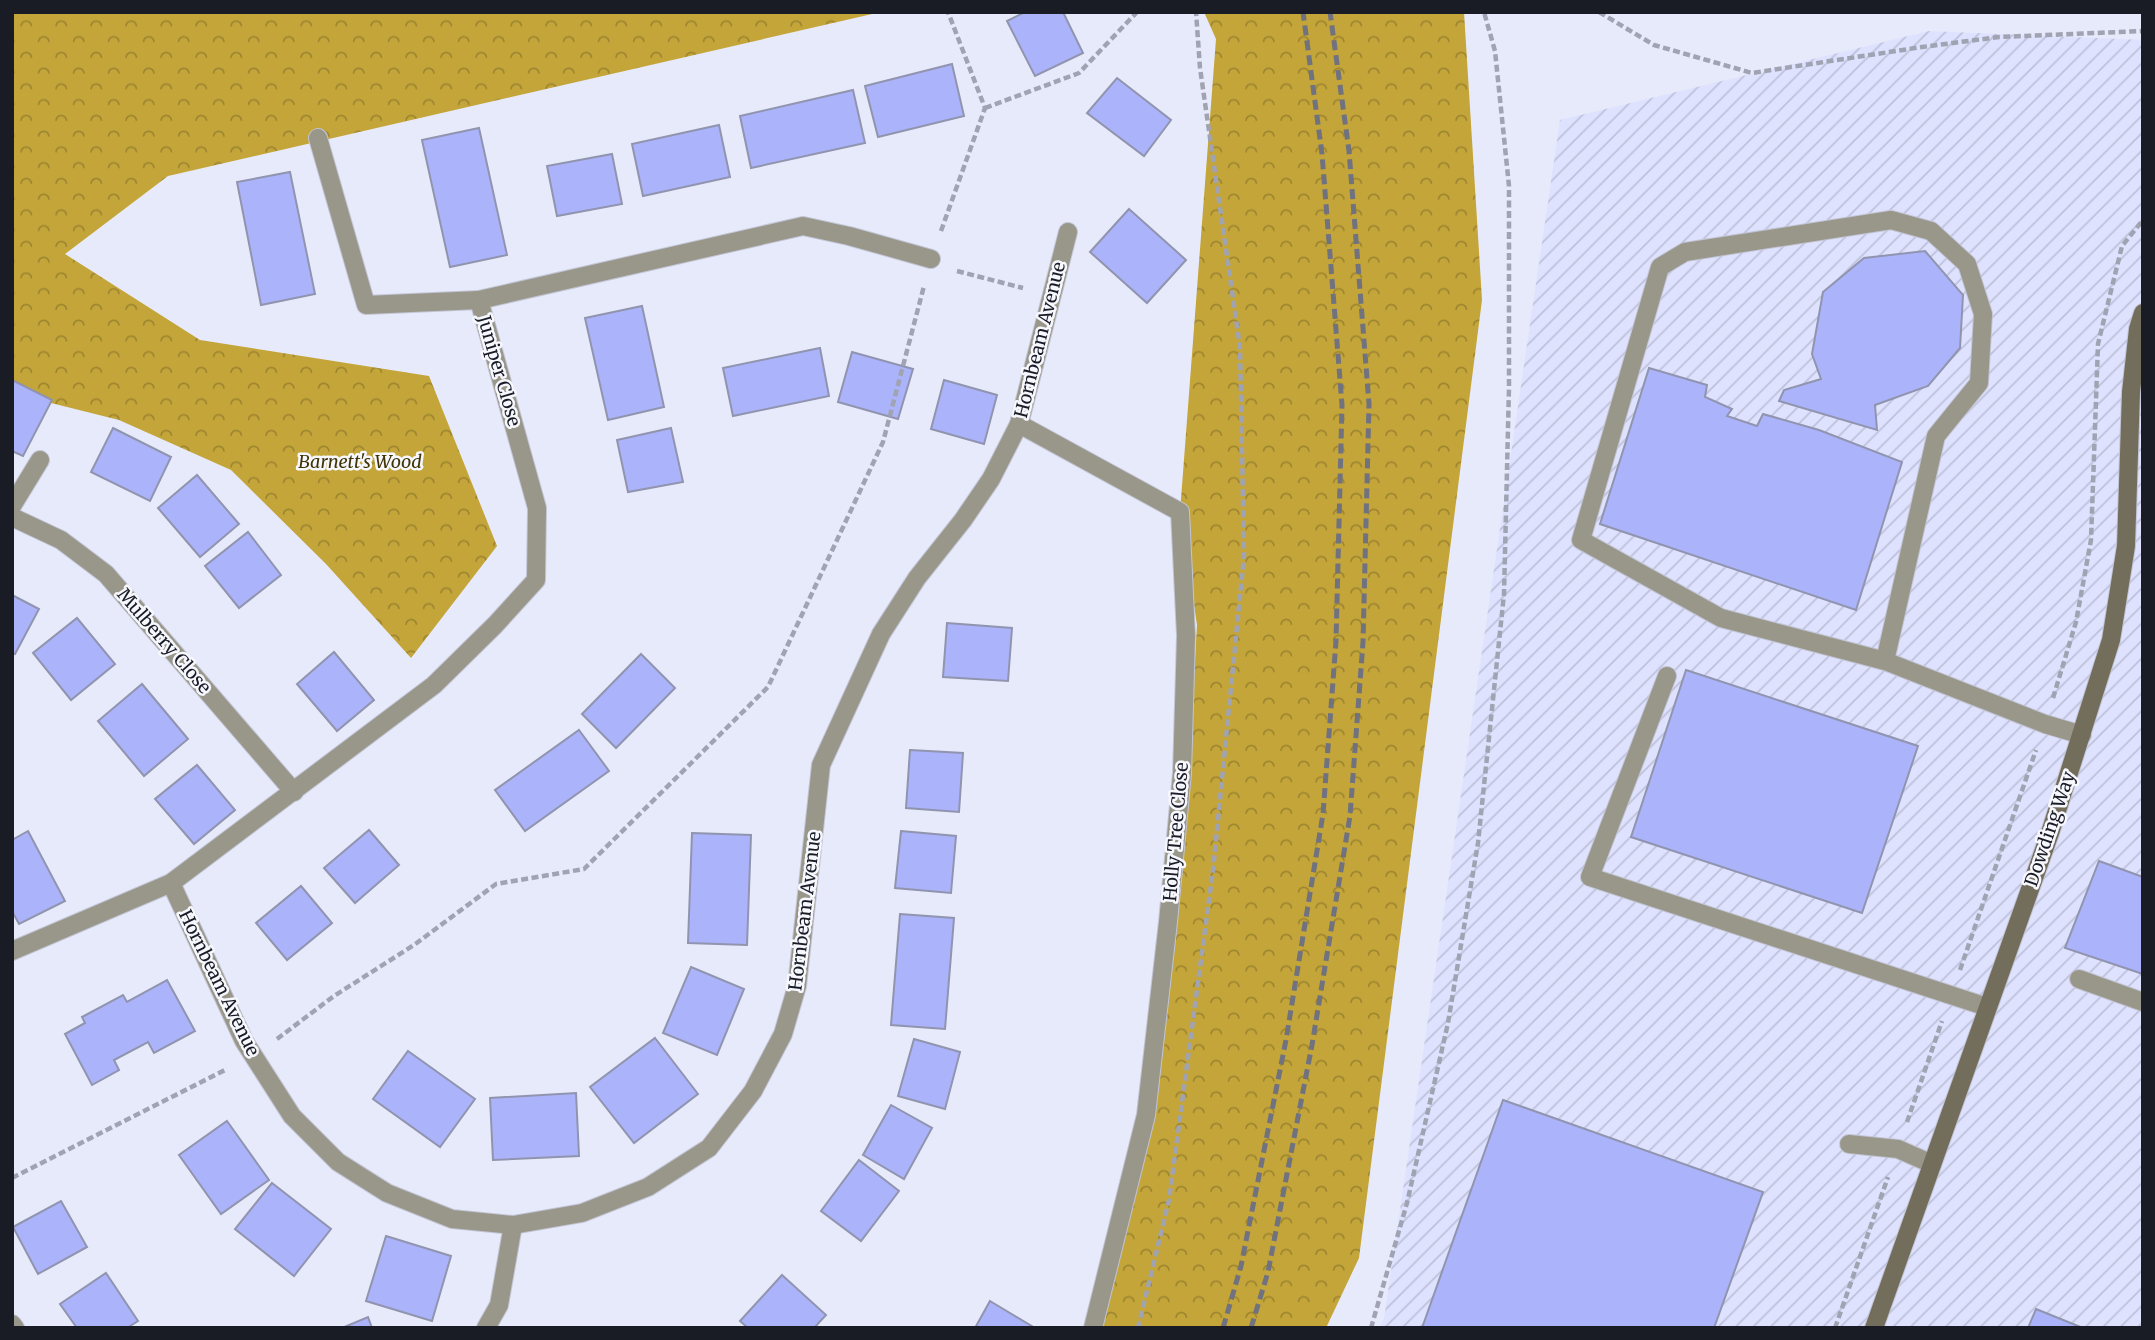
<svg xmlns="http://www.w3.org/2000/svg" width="2155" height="1340" viewBox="0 0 2155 1340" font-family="Merriweather,serif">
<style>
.industrial{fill:url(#industrial-furrows)}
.forest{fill:url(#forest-crowns)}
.building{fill:#abb4fb;stroke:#9094ae;stroke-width:2}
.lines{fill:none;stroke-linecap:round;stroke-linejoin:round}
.lane-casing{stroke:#c2c5d4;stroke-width:20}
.street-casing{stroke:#c2c5d4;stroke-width:20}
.secondary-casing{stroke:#c2c5d4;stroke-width:20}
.path{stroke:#a0a3b1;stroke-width:4.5;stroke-dasharray:7 3.5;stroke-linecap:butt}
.lane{stroke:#99968a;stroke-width:18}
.street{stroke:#99968a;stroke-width:18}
.secondary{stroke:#736d5c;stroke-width:18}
.rail{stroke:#70727f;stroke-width:5;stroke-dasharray:10 5;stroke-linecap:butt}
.labels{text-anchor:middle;stroke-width:5;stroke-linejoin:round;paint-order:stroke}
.street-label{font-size:18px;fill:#191b25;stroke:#f7f8fe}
.park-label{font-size:18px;font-style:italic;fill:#403304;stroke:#f7f8fe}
</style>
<defs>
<pattern id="industrial-furrows" width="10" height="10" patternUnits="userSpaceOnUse" patternTransform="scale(1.75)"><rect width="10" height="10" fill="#dee2ff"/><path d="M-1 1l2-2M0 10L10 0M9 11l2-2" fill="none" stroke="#bec1da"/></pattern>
<pattern id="forest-crowns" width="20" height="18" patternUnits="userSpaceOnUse" patternTransform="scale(1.75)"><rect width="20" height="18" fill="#c4a539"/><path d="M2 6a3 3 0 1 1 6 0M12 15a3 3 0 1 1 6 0" fill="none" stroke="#9e8630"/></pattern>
</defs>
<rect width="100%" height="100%" fill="#e7eafb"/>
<polygon class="industrial" points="1929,31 2143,40 2143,1328 1379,1328 1384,1319 1560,120"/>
<g class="forest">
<polygon points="12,12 881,12 168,176 65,254 200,340 429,376 497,546 411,658 326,564 231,470 119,420 47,402 12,390"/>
<polygon points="1204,12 1464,12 1482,300 1359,1258 1326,1328 1102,1328 1135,1186 1182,877 1197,625 1180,512 1216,39"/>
</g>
<g class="building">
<polygon points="1025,12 1063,12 1083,53 1035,76 1007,21"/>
<polygon points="952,64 964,116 878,137 865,86"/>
<polygon points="1117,78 1171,120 1144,156 1087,113"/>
<polygon points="853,90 865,143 751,168 740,116"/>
<polygon points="719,125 730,177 643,196 632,144"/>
<polygon points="479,128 507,255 450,267 422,140"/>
<polygon points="612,154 622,204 557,216 547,166"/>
<polygon points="290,172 315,294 261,305 237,182"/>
<polygon points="1129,209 1186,260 1147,303 1090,252"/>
<polygon points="1925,251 1963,295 1960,348 1928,386 1875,405 1877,430 1779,401 1784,390 1821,379 1812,354 1823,292 1864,258"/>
<polygon points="642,306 664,407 608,420 585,318"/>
<polygon points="820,348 829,396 733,416 723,368"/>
<polygon points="852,352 913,369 898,419 838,402"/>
<polygon points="1649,368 1707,385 1705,397 1732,409 1727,416 1757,426 1763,414 1819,430 1902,462 1856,610 1600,524"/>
<polygon points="12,380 52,400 23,456 12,451"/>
<polygon points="944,380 997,395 984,444 931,429"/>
<polygon points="113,428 171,457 150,501 91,472"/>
<polygon points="671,428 683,482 628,492 617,440"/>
<polygon points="197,475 239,524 200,557 158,508"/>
<polygon points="248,532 281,575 239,608 205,566"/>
<polygon points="12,595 39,609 15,654 12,653"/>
<polygon points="77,618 115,664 71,700 33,653"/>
<polygon points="947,623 1012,628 1008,681 943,677"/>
<polygon points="334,652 374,700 337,731 297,684"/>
<polygon points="641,654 675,688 616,748 582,714"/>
<polygon points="1686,670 1918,746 1862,913 1631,837"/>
<polygon points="142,684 188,739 144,776 98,721"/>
<polygon points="579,730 609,771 525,831 495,790"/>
<polygon points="910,750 963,753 959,812 906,808"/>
<polygon points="197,765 235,810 194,844 155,799"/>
<polygon points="369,830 399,865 355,903 324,868"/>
<polygon points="28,831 65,901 19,924 12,911 12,840"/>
<polygon points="901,831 956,836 951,893 895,888"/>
<polygon points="692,833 751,835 747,945 688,943"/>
<polygon points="2099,861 2143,877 2143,974 2065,948"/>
<polygon points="301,886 332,923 287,960 256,923"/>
<polygon points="900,914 954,918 945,1029 891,1025"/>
<polygon points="691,967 744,989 717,1055 663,1033"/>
<polygon points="167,980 195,1031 154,1053 148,1042 114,1060 119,1070 92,1085 65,1034 85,1023 82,1017 123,995 127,1002"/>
<polygon points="655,1038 698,1094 634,1143 590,1087"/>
<polygon points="914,1039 960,1052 945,1109 898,1096"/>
<polygon points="408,1051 475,1099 440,1147 373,1099"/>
<polygon points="576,1093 579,1156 493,1160 490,1098"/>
<polygon points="1503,1100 1763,1192 1714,1328 1422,1328"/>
<polygon points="891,1105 932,1128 904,1179 863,1155"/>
<polygon points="227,1121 269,1180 221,1214 179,1155"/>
<polygon points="859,1160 899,1191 861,1241 821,1211"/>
<polygon points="272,1183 331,1229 294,1276 235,1229"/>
<polygon points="61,1201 87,1247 38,1274 13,1227"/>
<polygon points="386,1236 451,1256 432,1321 366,1301"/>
<polygon points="106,1273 138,1321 127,1328 77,1328 60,1304"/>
<polygon points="782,1275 826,1315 814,1328 748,1328 740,1321"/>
<polygon points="990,1301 1035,1328 975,1328"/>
<polygon points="2036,1309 2083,1328 2028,1328"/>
<polygon points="368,1317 372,1328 342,1328"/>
</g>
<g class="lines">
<g class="lane-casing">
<g id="lane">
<polyline points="1885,661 1936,436 1979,383 1983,314 1967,264 1931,231 1891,220 1685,252 1660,267 1581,540 1721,618 1885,661 2045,724 2082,735"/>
<polyline points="1667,676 1590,877 1987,1007"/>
<polyline points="2079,979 2143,1002"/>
<polyline points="1849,1144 1898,1149 1932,1164"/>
</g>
</g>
<g class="street-casing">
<g id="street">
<polyline points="318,138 366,305 479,300"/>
<polyline points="1019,424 1180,512 1186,636 1182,773 1168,922 1146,1115 1093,1328"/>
<polyline points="12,506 40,460"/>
<polyline points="12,517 61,540 106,574 294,792"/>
<polyline points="171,883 244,1041 292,1116 338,1162 387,1193 452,1219 513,1225 582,1213 648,1187 709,1148 753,1091 783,1034 797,986 821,765 881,634 917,578 963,520 991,479 1019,424 1068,232"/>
<polyline points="12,951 171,883 434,685 495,625 536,580 537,508 479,300 803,226 849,236 931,259"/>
<polyline points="12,1324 15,1328"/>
<polyline points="486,1328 499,1305 513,1225"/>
</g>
</g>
<g class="secondary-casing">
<polyline id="secondary" points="1874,1328 2050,833 2111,640 2126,546 2131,392 2138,329 2143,313"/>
</g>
<g class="path">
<polyline points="1599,12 1654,45 1752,73 1922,47 1999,37 2143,31"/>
<polyline points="985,108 1079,73 1137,12"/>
<polyline points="941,231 985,108 948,12"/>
<polyline points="957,271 1023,288"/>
<polyline points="2053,698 2076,622 2091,540 2098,344 2122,246 2143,220"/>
<polyline points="1960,970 2036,750"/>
<polyline points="277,1039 334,996 414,945 496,884 584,869 768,687 883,442 924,286"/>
<polyline points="1907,1122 1942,1021"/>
<polyline points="12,1178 227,1069"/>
<polyline points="1138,1328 1169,1200 1213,870 1244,556 1240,347 1200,68 1196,12"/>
<polyline points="1371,1328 1407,1203 1448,1023 1478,843 1504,594 1509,387 1509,186 1495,51 1484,12"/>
<polyline points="1835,1328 1888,1177"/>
</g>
<use href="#lane" class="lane"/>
<use href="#street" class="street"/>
<use href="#secondary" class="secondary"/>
<g class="rail">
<polyline points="1223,1328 1241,1266 1286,1040 1323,814 1336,641 1342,405 1322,154 1303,12"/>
<polyline points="1251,1328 1268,1272 1312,1045 1350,816 1363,642 1369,404 1349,151 1330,12"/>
</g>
</g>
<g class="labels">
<g class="street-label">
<text transform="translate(1040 340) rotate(-76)" y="6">Hornbeam Avenue</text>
<text transform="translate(499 371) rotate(74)" y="6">Juniper Close</text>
<text transform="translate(164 641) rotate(49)" y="6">Mulberry Close</text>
<text transform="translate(2050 829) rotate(-71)" y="6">Dowding Way</text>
<text transform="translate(1176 832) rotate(-85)" y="6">Holly Tree Close</text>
<text transform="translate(805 911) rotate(-83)" y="6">Hornbeam Avenue</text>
<text transform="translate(219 983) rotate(64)" y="6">Hornbeam Avenue</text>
</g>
<g class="park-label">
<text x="360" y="468">Barnett's Wood</text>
</g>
</g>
<rect width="2155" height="1340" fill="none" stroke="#191b25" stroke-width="28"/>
</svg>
